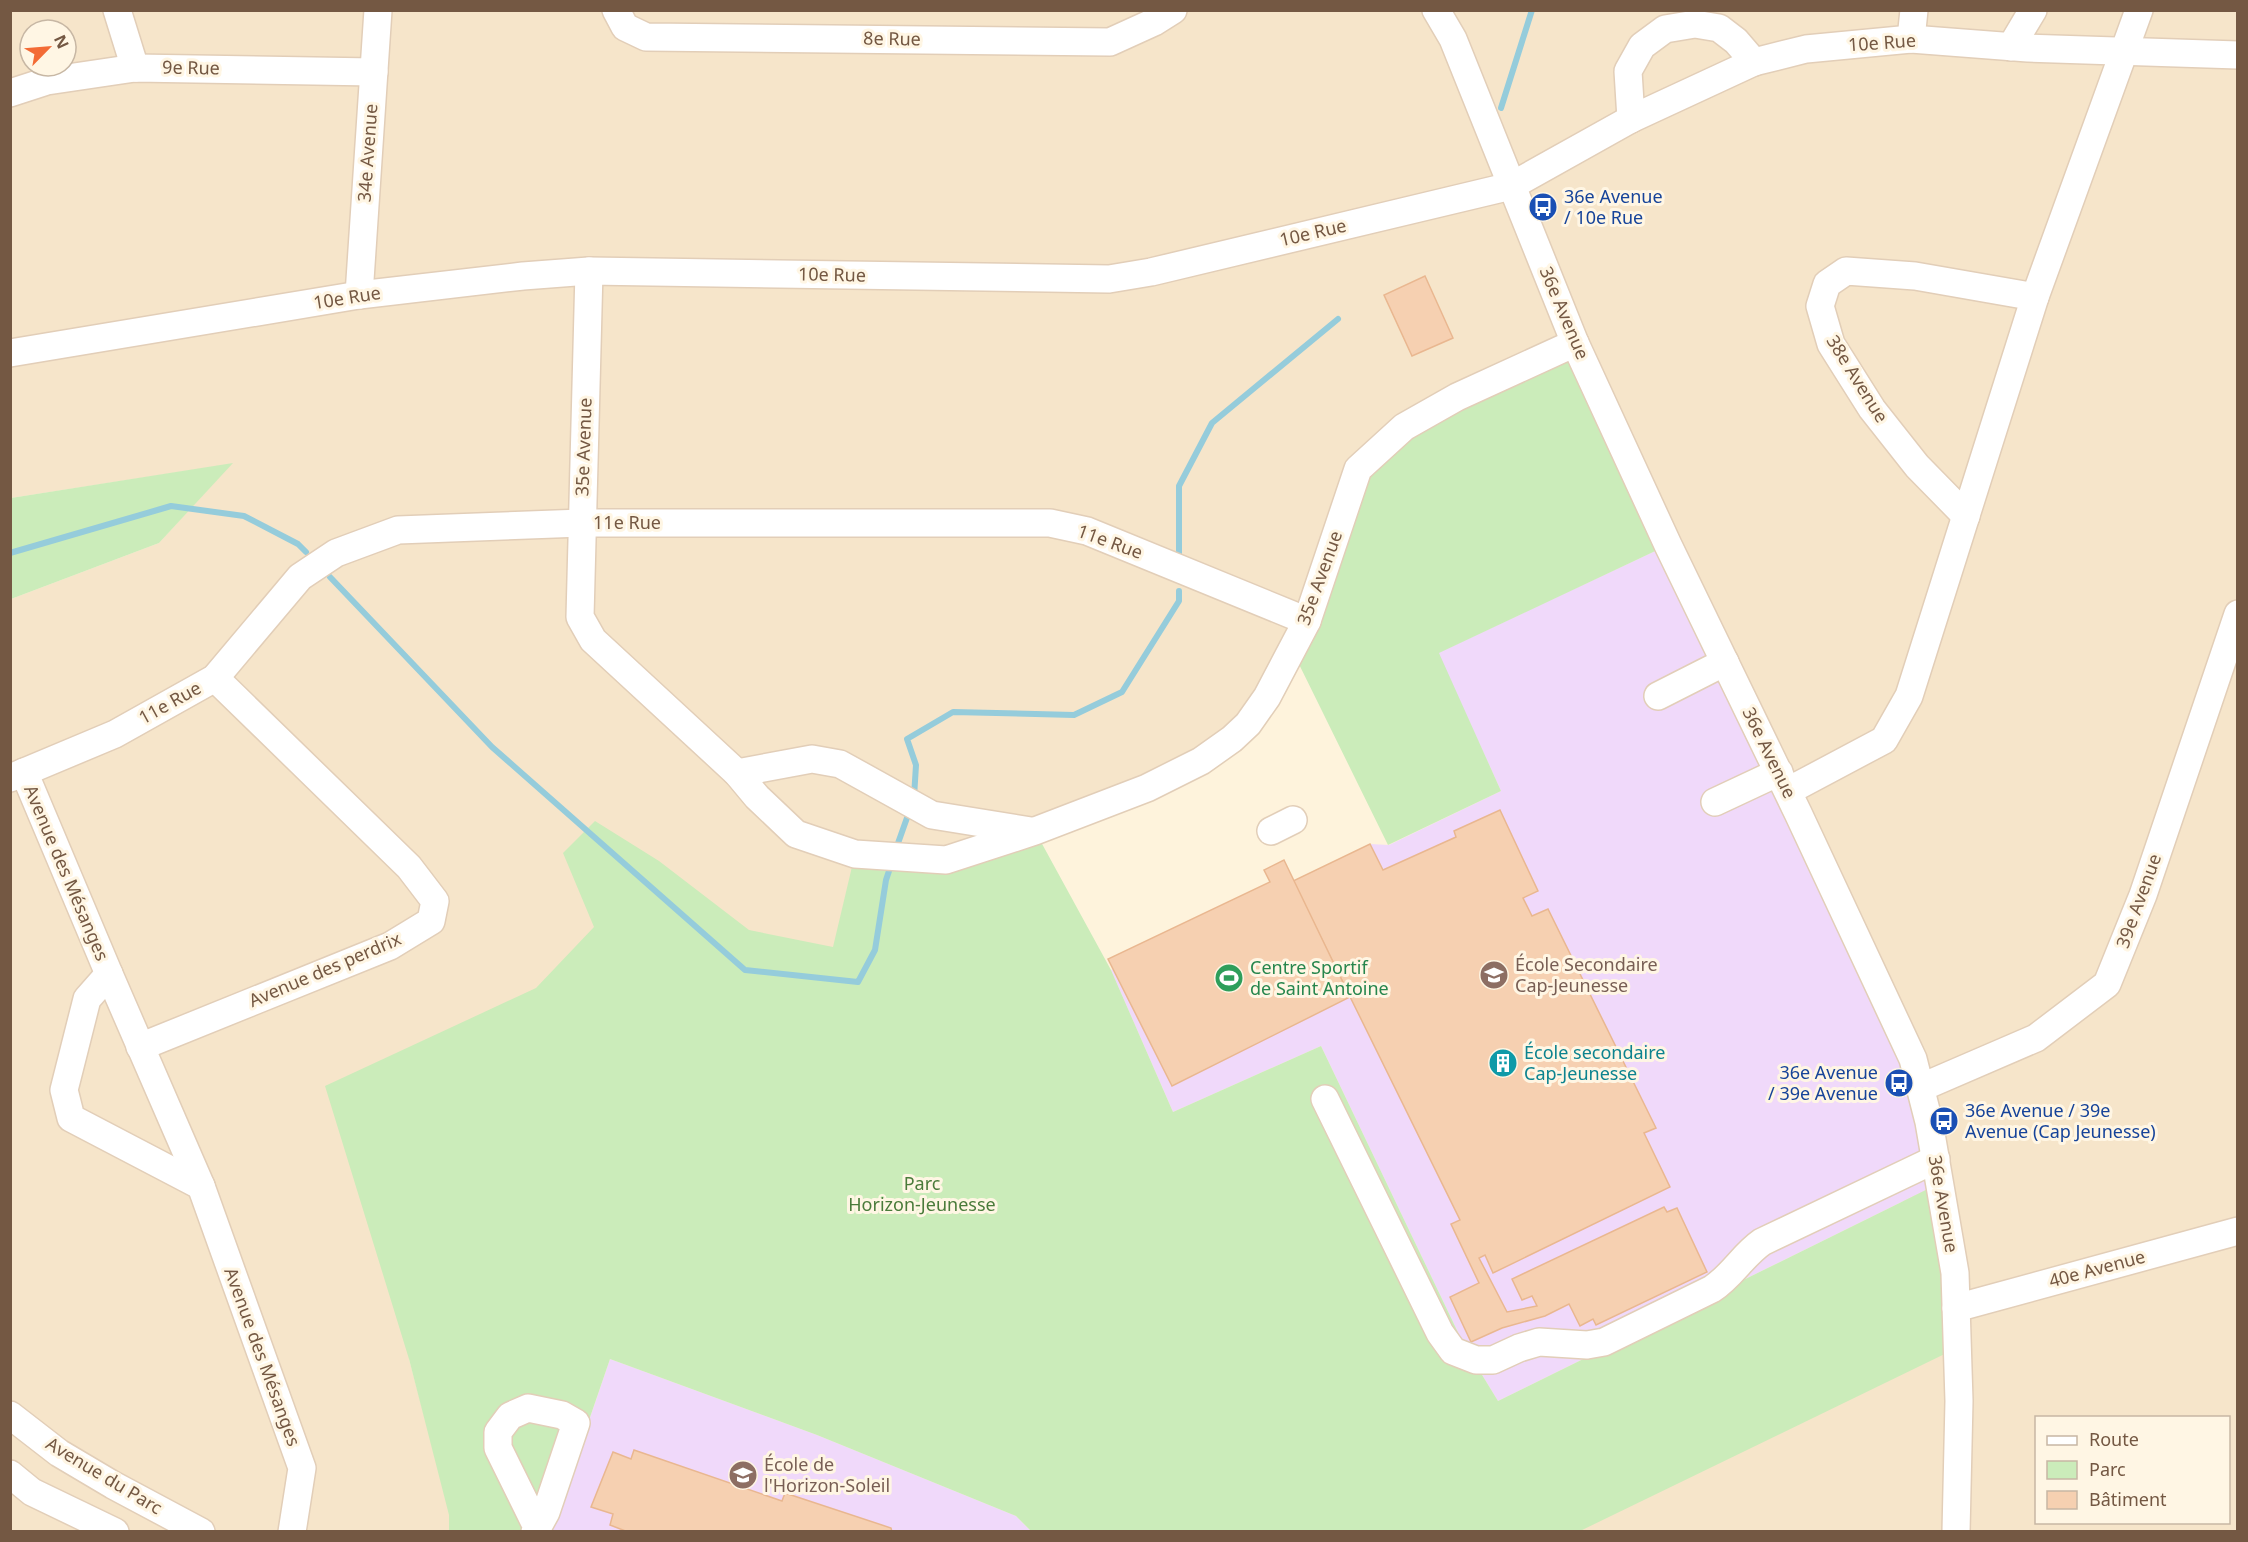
<svg xmlns="http://www.w3.org/2000/svg" width="2248" height="1542" viewBox="0 0 2248 1542" font-family="'Noto Sans',sans-serif">
<style>
.residential{fill:#f6e5ca;fill-rule:evenodd}
.education{fill:#f0d9fa}
.green{fill:#cbecba}
.lines{fill:none;stroke-linecap:round;stroke-linejoin:round}
.stream{stroke:#95ccdb;stroke-width:6}
.building{fill:#f6d0b1;stroke:#e9b790;stroke-width:1.5}
.minor-casing{stroke:#e2ceb8;stroke-width:30}
.minor{stroke:#fff;stroke-width:27}
.labels{text-anchor:middle;stroke-width:6;stroke-linejoin:round;paint-order:stroke}
.street-label{font-size:18px;fill:#745843;stroke:#fff6e4}
.transit-label{font-size:18px;fill:#164399;stroke:#fff6e4;text-anchor:start}
.education-label{font-size:18px;fill:#785e54;stroke:#fff6e4;text-anchor:start}
.leisure-label{font-size:18px;fill:#27864d;stroke:#fff6e4;text-anchor:start}
.culture-label{font-size:18px;fill:#0d838f;stroke:#fff6e4;text-anchor:start}
.park-label{font-size:18px;fill:#4a7b3a;stroke:#fff6e4}
</style>
<rect width="100%" height="100%" fill="#fef3dc"/>
<path class="residential" d="M11,11H2237V1531H1572L1955,1341L1584,353L1404,427L1248,724L1035,831L836,955L409,1359L455,1531H11V599L159,543L231,464L11,498ZM30,30H66V66H30ZM2036,1418H2228V1522H2036Z"/>
<g class="education">
<polygon points="1668,545 1877,980 1940,1183 1498,1401 1465,1347 1321,1046 1173,1112 1111,970 1370,844 1389,845 1501,791 1438,653"/>
<polygon points="610,1359 817,1435 1016,1516 1031,1531 551,1532"/>
</g>
<g class="green">
<polygon points="1575,343 1668,545 1439,653 1501,791 1388,845 1291,648 1358,469"/>
<polygon points="233,463 159,543 11,599 11,498"/>
<polygon points="595,821 659,861 749,930 833,947 855,854 946,860 1035,831 1111,970 1173,1112 1321,1046 1465,1347 1498,1401 1940,1183 1957,1348 1578,1532 1031,1531 1016,1516 817,1435 610,1359 551,1531 449,1531 449,1515 409,1359 325,1086 536,988 594,927 563,853"/>
</g>
<g class="lines">
<g class="stream">
<polyline points="1501,108 1532,10"/>
<polyline points="10,553 171,506 244,516 298,544 306,552"/>
<polyline points="1179,555 1179,486 1212,423 1338,319"/>
<polyline points="330,577 492,747 745,970 858,982 875,950 886,880 890,868"/>
<polyline points="914,797 916,765 907,739 953,712 1074,715 1122,692 1179,601 1179,591"/>
<polyline points="897,846 908,815"/>
</g>
</g>
<g class="building">
<polygon points="1425,276 1453,338 1412,356 1384,295"/>
<polygon points="1500,810 1538,891 1523,898 1532,916 1548,909 1656,1128 1644,1133 1670,1187 1493,1273 1485,1255 1479,1258 1507,1312 1537,1306 1532,1296 1522,1300 1512,1279 1664,1207 1667,1212 1677,1208 1707,1272 1596,1325 1593,1319 1580,1326 1569,1304 1545,1316 1502,1328 1471,1342 1450,1297 1479,1283 1451,1224 1460,1220 1293,881 1370,844 1383,870 1456,837 1454,831"/>
<polygon points="1284,860 1350,997 1172,1086 1108,959 1270,882 1264,870"/>
<polygon points="634,1450 782,1501 785,1493 891,1528 892,1532 628,1532 610,1525 613,1514 591,1507 613,1452 631,1459"/>
</g>
<g class="lines">
<g class="minor-casing">
<g id="minor">
<polyline points="117,10 135,68"/>
<polyline points="616,10 625,27 646,37 1110,42 1154,22 1173,10"/>
<polyline points="1436,10 1453,39 1575,343 1668,545 1798,813 1913,1059 1929,1122 1955,1273 1959,1401 1956,1532"/>
<polyline points="1911,39 1914,10"/>
<polyline points="2011,47 2033,10"/>
<polyline points="10,93 47,81 135,68 374,72"/>
<polyline points="1631,119 1628,71 1642,46 1665,29 1695,24 1719,28 1736,41 1754,62"/>
<polyline points="589,271 580,617 593,640 737,773 757,797 796,834 855,854 946,860 1035,831 1147,788 1201,761 1232,739 1248,724 1267,697 1307,621 1358,469 1404,427 1457,397 1575,343"/>
<polyline points="359,295 378,10"/>
<polyline points="10,353 359,295 523,276 589,271 1109,279 1151,272 1511,186 1631,119 1754,62 1806,49 1911,39 2028,48 2238,55"/>
<polyline points="1966,516 1917,466 1872,409 1831,344 1820,306 1827,284 1846,271 1915,276 2035,297"/>
<polyline points="1658,696 1725,662"/>
<polyline points="24,772 109,974 201,1186 302,1468 292,1532"/>
<polyline points="737,773 812,759 840,764 932,815 1031,831"/>
<polyline points="10,778 115,734 215,678 300,577 336,553 398,530 582,523 1050,523 1087,531 1307,621"/>
<polyline points="1788,791 1884,740 1909,696 2035,297 2139,10"/>
<polyline points="1715,802 1779,772"/>
<polyline points="1271,831 1293,820"/>
<polyline points="109,974 87,999 64,1090 71,1118 201,1186"/>
<polyline points="140,1047 390,946 431,921 435,901 409,867 215,678"/>
<polyline points="1920,1088 2036,1038 2107,984 2143,895 2238,614"/>
<path d="M1325,1099L1440,1333L1453,1351L1476,1360H1493L1519,1348L1539,1342L1587,1345L1604,1342L1712,1289C1732,1276 1743,1255 1762,1242L1936,1159"/>
<polyline points="1956,1308 2238,1231"/>
<polyline points="10,1415 59,1453 113,1485 201,1532"/>
<polyline points="10,1474 32,1492 115,1532"/>
<polyline points="535,1532 546,1512 576,1423 562,1415 528,1408 510,1416 498,1432 498,1448 537,1527"/>
</g>
</g>
<use href="#minor" class="minor"/>
</g>
<defs>
<g id="bus-disc" transform="scale(1.5)"><circle r="9.5" fill="#1a4fb4" stroke="#fff6e4"/><path d="M-5-6H5V4H4V6H2V4H-2V6H-4V4H-5ZM-3.5-4V0h7V-4ZM-3.5 1.2v1.5H-2V1.2ZM2 1.2v1.5H3.5V1.2Z" fill="#fff"/></g>
<g id="school-disc" transform="scale(1.5)"><circle r="9.5" fill="#8d6e63" stroke="#fff6e4"/><path d="M0-5L7-2L0 1L-7-2ZM-4 1L0 2.5L4 1V4Q0 6-4 4Z" fill="#fff"/></g>
<g id="stadium-disc" transform="scale(1.5)"><circle r="9.5" fill="#2e9e5b" stroke="#fff6e4"/><path d="M0-5a6.5 5 0 1 0 0 10a6.5 5 0 1 0 0-10ZM-3.5-1.8h7v3.6h-7Z" fill="#fff"/></g>
<g id="building-disc" transform="scale(1.5)"><circle r="9.5" fill="#0f9aa8" stroke="#fff6e4"/><path d="M-4-6H4V6H1V3H-1V6H-4ZM-2.5-4.3h1.7v1.8h-1.7ZM.8-4.3h1.7v1.8H.8ZM-2.5-1h1.7V.8h-1.7ZM.8-1h1.7V.8H.8Z" fill="#fff"/></g>
</defs>
<g fill-rule="evenodd">
<use href="#bus-disc" x="1543" y="207"/>
<use href="#school-disc" x="1494" y="975"/>
<use href="#stadium-disc" x="1229" y="978"/>
<use href="#building-disc" x="1503" y="1063"/>
<use href="#bus-disc" x="1899" y="1083"/>
<use href="#bus-disc" x="1944" y="1121"/>
<use href="#school-disc" x="743" y="1475"/>
</g>
<g class="labels">
<g class="street-label">
<text transform="translate(892 39) rotate(1)" y="6">8e Rue</text>
<text transform="translate(1882 43) rotate(-4)" y="6">10e Rue</text>
<text transform="translate(191 68) rotate(1)" y="6">9e Rue</text>
<text transform="translate(368 153) rotate(-86)" y="6">34e Avenue</text>
<text transform="translate(1313 233) rotate(-13)" y="6">10e Rue</text>
<text transform="translate(832 275) rotate(1)" y="6">10e Rue</text>
<text transform="translate(347 298) rotate(-9)" y="6">10e Rue</text>
<text transform="translate(1564 313) rotate(67)" y="6">36e Avenue</text>
<text transform="translate(1857 379) rotate(58)" y="6">38e Avenue</text>
<text transform="translate(584 447) rotate(-88)" y="6">35e Avenue</text>
<text x="627" y="529">11e Rue</text>
<text transform="translate(1110 542) rotate(20)" y="6">11e Rue</text>
<text transform="translate(1320 578) rotate(-70)" y="6">35e Avenue</text>
<text transform="translate(170 703) rotate(-29)" y="6">11e Rue</text>
<text transform="translate(1769 753) rotate(64)" y="6">36e Avenue</text>
<text transform="translate(66 873) rotate(67)" y="6">Avenue des Mésanges</text>
<text transform="translate(2139 901) rotate(-70)" y="6">39e Avenue</text>
<text transform="translate(325 970) rotate(-23)" y="6">Avenue des perdrix</text>
<text transform="translate(1943 1204) rotate(80)" y="6">36e Avenue</text>
<text transform="translate(2097 1269) rotate(-15)" y="6">40e Avenue</text>
<text transform="translate(262 1357) rotate(70)" y="6">Avenue des Mésanges</text>
<text transform="translate(104 1476) rotate(31)" y="6">Avenue du Parc</text>
</g>
<g class="transit-label">
<text x="1564" y="203">36e Avenue<tspan x="1564" dy="21">/ 10e Rue</tspan></text>
<text x="1878" y="1079" text-anchor="end">36e Avenue<tspan x="1878" dy="21">/ 39e Avenue</tspan></text>
<text x="1965" y="1117">36e Avenue / 39e<tspan x="1965" dy="21">Avenue (Cap Jeunesse)</tspan></text>
</g>
<g class="education-label">
<text x="1515" y="971">École Secondaire<tspan x="1515" dy="21">Cap-Jeunesse</tspan></text>
<text x="764" y="1471">École de<tspan x="764" dy="21">l'Horizon-Soleil</tspan></text>
</g>
<g class="leisure-label">
<text x="1250" y="974">Centre Sportif<tspan x="1250" dy="21">de Saint Antoine</tspan></text>
</g>
<g class="culture-label">
<text x="1524" y="1059">École secondaire<tspan x="1524" dy="21">Cap-Jeunesse</tspan></text>
</g>
<g class="park-label">
<text x="922" y="1190">Parc<tspan x="922" dy="21">Horizon-Jeunesse</tspan></text>
</g>
</g>
<rect width="2248" height="1542" fill="none" stroke="#745843" stroke-width="24"/>
<rect x="2035" y="1416" width="195" height="108" fill="#fff6e4" stroke="#c7b7a4" stroke-width="1.5"/>
<rect x="2047" y="1436" width="30" height="9" fill="#ffffff" stroke="#c7b7a4" stroke-width="1.5"/>
<text x="2089" y="1446" font-size="18" fill="#745843">Route</text>
<rect x="2047" y="1461" width="30" height="18" fill="#cbecba" stroke="#c7b7a4" stroke-width="1.5"/>
<text x="2089" y="1476" font-size="18" fill="#745843">Parc</text>
<rect x="2047" y="1491" width="30" height="18" fill="#f6d0b1" stroke="#c7b7a4" stroke-width="1.5"/>
<text x="2089" y="1506" font-size="18" fill="#745843">Bâtiment</text>
<g transform="translate(48 48) rotate(65)"><circle r="28" fill="#fff6e4" stroke="#c7b7a4" stroke-width="1.5"/>
<path d="M0-4.5L10 22L0 15L-10 22Z" fill="#f36b35"/>
<text y="-9" font-size="16" font-weight="bold" text-anchor="middle" fill="#745843">N</text>
</g>
</svg>
